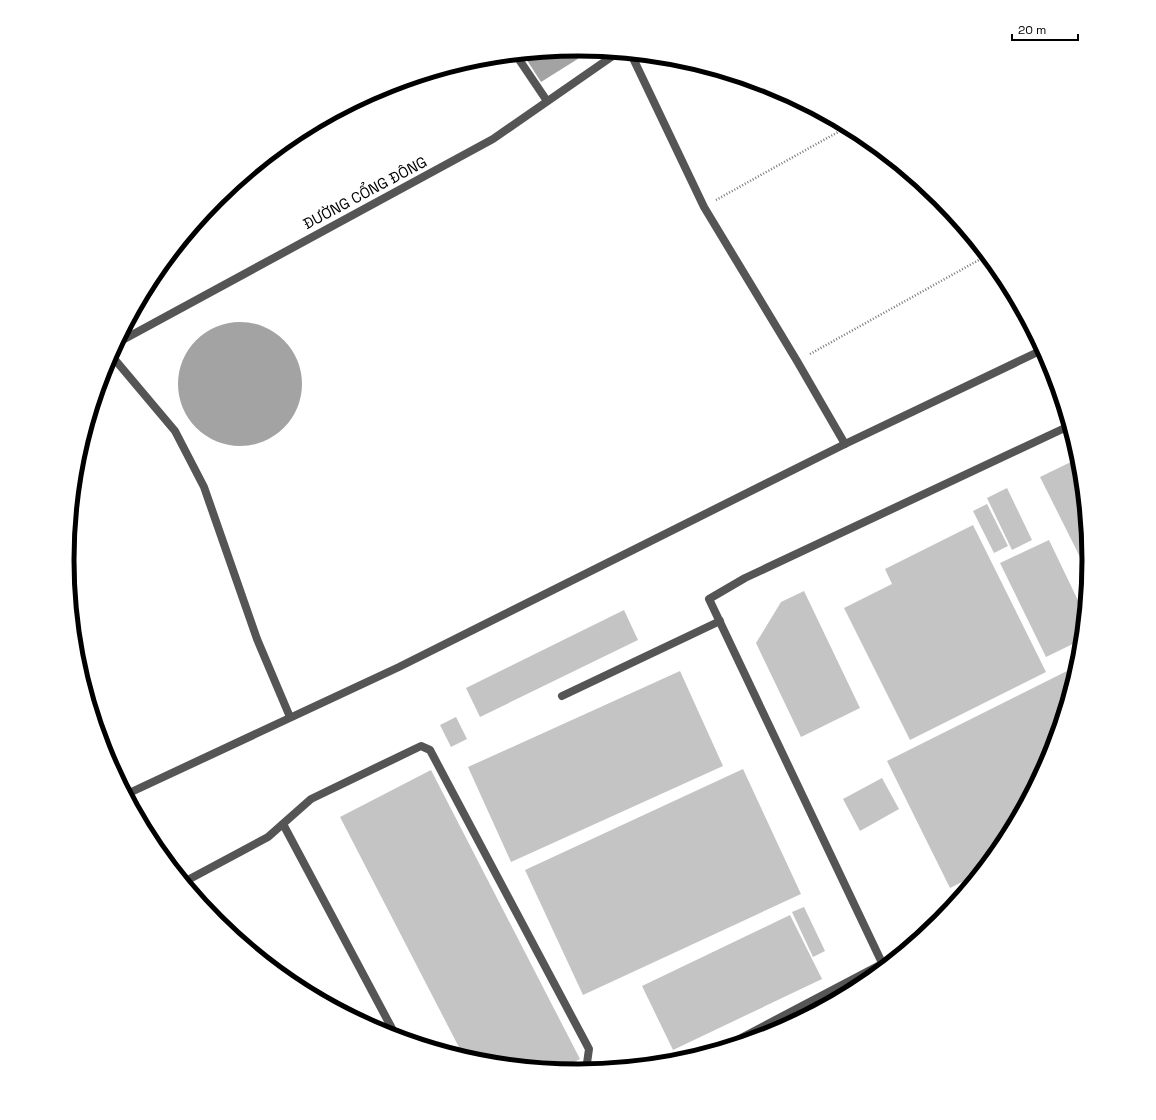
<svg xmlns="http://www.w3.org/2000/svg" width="1156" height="1120" viewBox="0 0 1156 1120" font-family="'Space Grotesk',sans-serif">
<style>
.water{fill:#a3a3a3}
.building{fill:#c4c4c4}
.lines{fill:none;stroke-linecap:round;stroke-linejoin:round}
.path{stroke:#777;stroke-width:2.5;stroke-dasharray:1 2;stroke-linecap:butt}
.lane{stroke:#555;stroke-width:8}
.street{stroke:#555;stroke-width:8}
.labels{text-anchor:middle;stroke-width:3;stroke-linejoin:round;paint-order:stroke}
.street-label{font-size:15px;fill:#000;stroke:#fff}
.rim{fill:none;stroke:#000;stroke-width:5}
</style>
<rect width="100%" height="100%" fill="#fff"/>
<g class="water">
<polygon points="578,49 592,50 541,82 523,54"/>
<circle cx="240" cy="384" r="62"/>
</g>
<g class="building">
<polygon points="1079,458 1089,560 1088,573 1040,477"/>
<polygon points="1007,488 1032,540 1012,550 987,498"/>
<polygon points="987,504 1008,546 994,553 973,511"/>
<polygon points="973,525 1046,672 910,740 844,608 892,584 885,569"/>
<polygon points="1049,540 1084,613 1081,640 1046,657 1000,563"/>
<polygon points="804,591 860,708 801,737 756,643 781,602"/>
<polygon points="624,610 638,640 480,717 466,688"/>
<polygon points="1077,666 1050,756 1003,844 978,874 950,888 887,761"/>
<polygon points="680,671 723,766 511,862 468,767"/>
<polygon points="456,717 467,739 451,747 440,725"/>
<polygon points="743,769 801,894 583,995 525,870"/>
<polygon points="431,770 580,1059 561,1069 478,1061 464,1057 340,817"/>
<polygon points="882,778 899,809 860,831 843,799"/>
<polygon points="804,907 825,951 813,957 792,912"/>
<polygon points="790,915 822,979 673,1050 642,986"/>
</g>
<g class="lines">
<g class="path">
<polyline points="716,200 847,127"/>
<polyline points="810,354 986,256"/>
</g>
<g class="lane">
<polyline points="516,55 547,101"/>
<polyline points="562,696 720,621"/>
<polyline points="283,824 396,1036"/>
<polyline points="184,882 268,837 311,799 421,746 430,750 589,1049 586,1070"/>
<polyline points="884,967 709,599 745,578 1069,426"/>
<polyline points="722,1048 897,956"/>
</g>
<g class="street">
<polyline points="631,54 704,207 797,361 845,444"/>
<polyline points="117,343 493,139 617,53"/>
<polyline points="111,355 175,431 204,487 257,639 290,717"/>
<polyline points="127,794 399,667 845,444 1042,350"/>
</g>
</g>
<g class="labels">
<g class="street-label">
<text transform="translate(365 193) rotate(-28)" y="5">ĐƯỜNG CỔNG ĐÔNG</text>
</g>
</g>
<path d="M0 0H1156V1120H0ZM74 560a504 504 0 1 1 1008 0a504 504 0 1 1-1008 0Z" fill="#fff" fill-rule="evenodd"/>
<path class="rim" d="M74 560a504 504 0 1 1 1008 0a504 504 0 1 1-1008 0Z"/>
<path d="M1012 34v6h66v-6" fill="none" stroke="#000000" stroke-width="2"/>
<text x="1018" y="34" font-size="12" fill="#000000" stroke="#ffffff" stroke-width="3" paint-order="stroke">20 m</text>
</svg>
